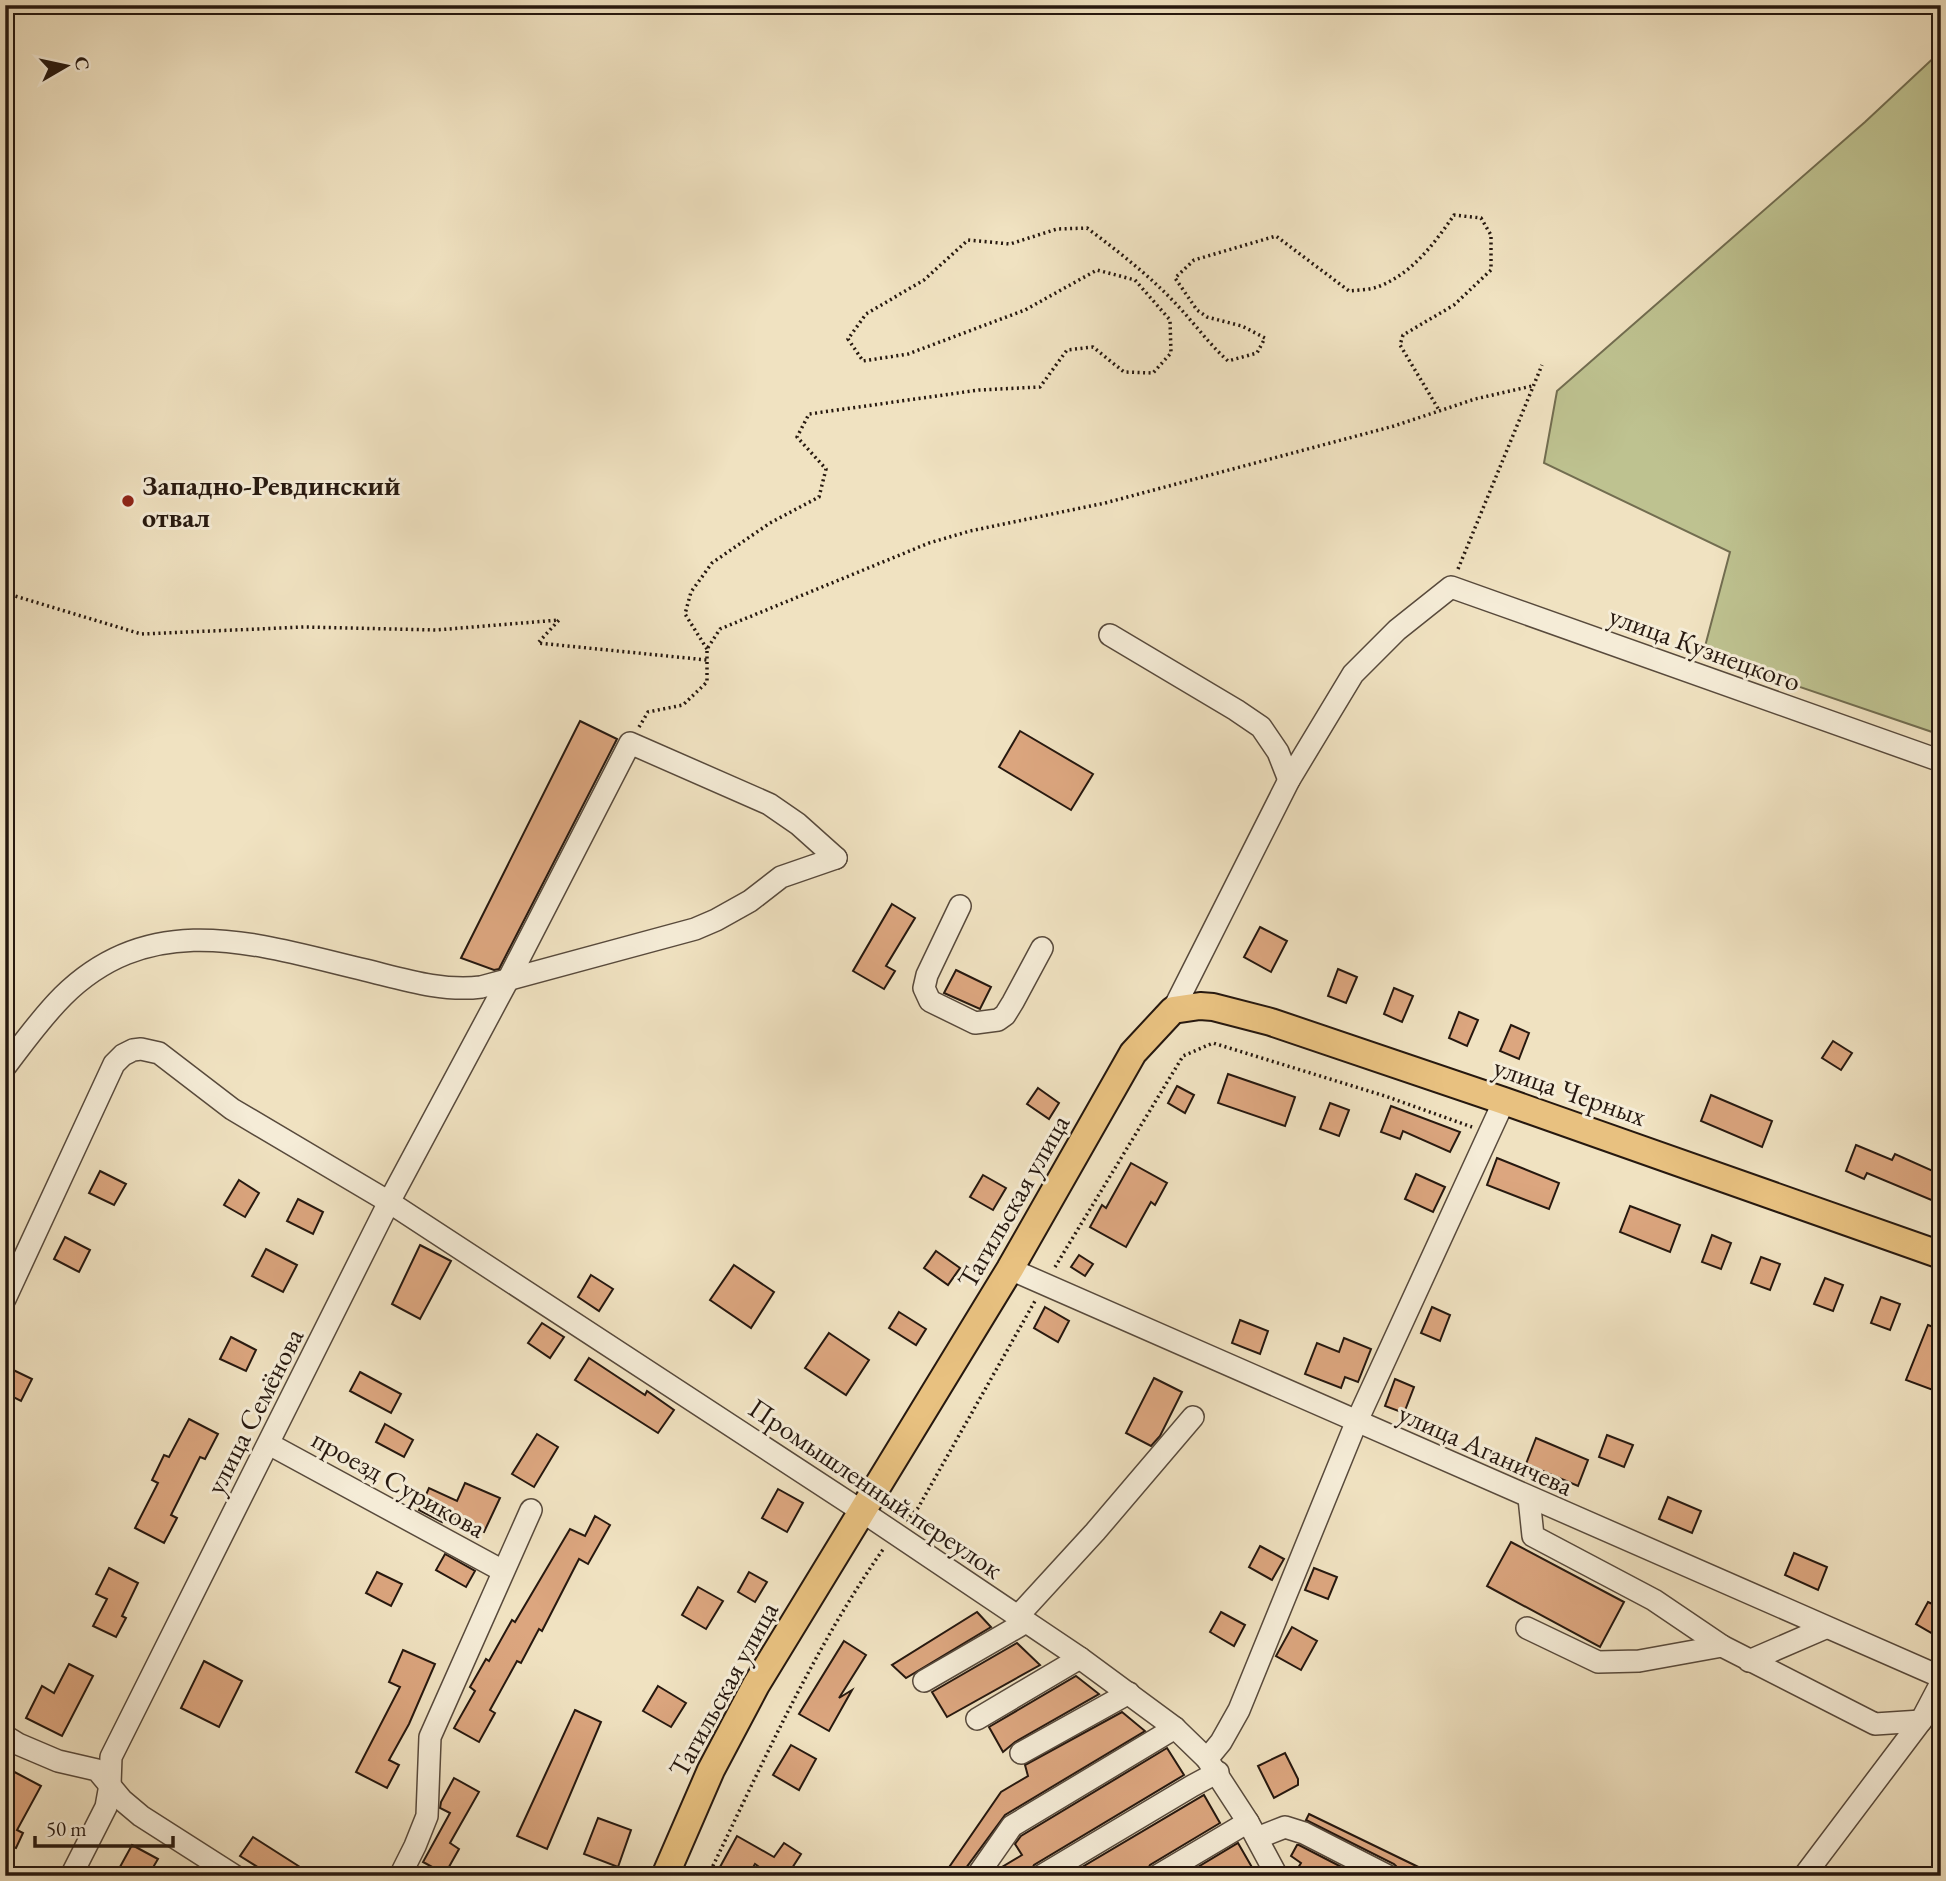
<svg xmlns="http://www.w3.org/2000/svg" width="1946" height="1881" viewBox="0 0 1946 1881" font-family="'EB Garamond',serif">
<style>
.green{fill:#bec290;stroke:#726d50;stroke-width:2}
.building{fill:#dca67f;stroke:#26180f;stroke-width:2}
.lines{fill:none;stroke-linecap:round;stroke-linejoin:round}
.minor-casing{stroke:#584a3c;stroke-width:24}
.major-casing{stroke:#26180f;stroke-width:30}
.path{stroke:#26180f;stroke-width:3.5;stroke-dasharray:2 3.5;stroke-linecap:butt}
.minor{stroke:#f5ecd7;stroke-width:21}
.major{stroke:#e8c180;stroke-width:26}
.poi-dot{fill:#8f2418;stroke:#f5ecd7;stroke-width:2.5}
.labels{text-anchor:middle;stroke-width:6;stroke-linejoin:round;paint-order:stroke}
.poi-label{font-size:28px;font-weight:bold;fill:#26180f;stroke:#f5ecd7;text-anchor:start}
.street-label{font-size:28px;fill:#26180f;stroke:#f5ecd7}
</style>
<rect width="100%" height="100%" fill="#f0e2c1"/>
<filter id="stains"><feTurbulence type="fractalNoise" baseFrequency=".00286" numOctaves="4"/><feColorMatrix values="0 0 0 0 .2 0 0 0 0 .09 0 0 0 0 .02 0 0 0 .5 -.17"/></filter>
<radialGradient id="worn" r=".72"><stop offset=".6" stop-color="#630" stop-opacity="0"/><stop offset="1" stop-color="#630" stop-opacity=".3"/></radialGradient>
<polygon class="green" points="1941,51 1941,735 1703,654 1730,552 1544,463 1557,391 1865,122"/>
<g class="building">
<polygon points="580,721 617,739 499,969 494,970 461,958"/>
<polygon points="1020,731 1093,774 1071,810 999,767"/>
<polygon points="892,904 915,918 886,966 895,971 884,989 853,971"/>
<polygon points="1260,927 1287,941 1271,972 1244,957"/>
<polygon points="1338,969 1357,977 1346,1003 1328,996"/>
<polygon points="956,970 991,987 980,1009 944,993"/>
<polygon points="1394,988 1413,996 1402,1022 1384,1014"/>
<polygon points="1459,1012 1478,1020 1467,1046 1449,1038"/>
<polygon points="1511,1025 1529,1033 1519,1059 1500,1051"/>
<polygon points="1833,1041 1852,1053 1841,1070 1822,1058"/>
<polygon points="1228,1074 1295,1097 1285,1126 1218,1103"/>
<polygon points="1177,1086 1194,1095 1185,1113 1168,1103"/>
<polygon points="1038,1088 1059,1103 1049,1119 1027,1104"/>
<polygon points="1711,1095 1772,1121 1762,1147 1701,1121"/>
<polygon points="1330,1103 1349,1110 1339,1136 1320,1129"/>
<polygon points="1391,1106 1460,1132 1450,1152 1403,1131 1400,1139 1381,1132"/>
<polygon points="1856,1145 1892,1160 1895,1154 1935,1172 1941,1160 1941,1204 1867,1173 1864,1179 1846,1171"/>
<polygon points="1497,1158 1559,1183 1549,1209 1487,1185"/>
<polygon points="1131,1163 1167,1183 1155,1205 1151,1202 1126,1247 1090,1227 1102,1205 1106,1208"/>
<polygon points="100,1171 126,1184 114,1205 89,1193"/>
<polygon points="1416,1174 1445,1187 1433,1212 1405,1199"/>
<polygon points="983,1175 1006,1188 993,1210 970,1197"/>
<polygon points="239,1180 259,1193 245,1217 224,1205"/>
<polygon points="298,1199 323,1212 313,1234 287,1221"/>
<polygon points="1630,1206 1680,1225 1670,1252 1620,1232"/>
<polygon points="1712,1235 1731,1243 1721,1269 1702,1262"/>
<polygon points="65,1237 90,1250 79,1272 54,1259"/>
<polygon points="420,1245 451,1261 420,1319 392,1304"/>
<polygon points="266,1249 297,1265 283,1292 252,1276"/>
<polygon points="936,1251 960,1268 948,1285 924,1268"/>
<polygon points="1079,1255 1093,1264 1085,1276 1071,1267"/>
<polygon points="1761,1257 1780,1264 1770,1290 1751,1283"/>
<polygon points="734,1265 774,1292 751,1328 710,1300"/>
<polygon points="591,1275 613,1289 599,1311 578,1297"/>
<polygon points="1825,1278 1843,1285 1833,1311 1814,1304"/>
<polygon points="1881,1297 1900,1304 1890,1330 1871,1323"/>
<polygon points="1045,1307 1069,1321 1058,1342 1034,1328"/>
<polygon points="1432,1307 1450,1315 1440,1341 1421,1333"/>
<polygon points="899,1312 926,1329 916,1345 889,1328"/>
<polygon points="1240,1320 1268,1331 1260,1354 1232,1343"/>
<polygon points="542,1323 564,1337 550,1358 528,1343"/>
<polygon points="1928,1325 1941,1330 1941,1370 1933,1390 1906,1380"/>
<polygon points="829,1333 869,1360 846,1395 805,1368"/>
<polygon points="231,1337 256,1350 246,1371 220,1359"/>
<polygon points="1344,1338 1371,1349 1358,1382 1345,1377 1341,1388 1305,1374 1317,1343 1339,1352"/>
<polygon points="589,1358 645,1395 647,1391 674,1410 658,1433 575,1380"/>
<polygon points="5,1366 32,1379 21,1401 5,1393"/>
<polygon points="360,1372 401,1394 391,1413 350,1391"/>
<polygon points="1154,1378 1182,1392 1160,1436 1151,1446 1126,1433"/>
<polygon points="1395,1379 1414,1387 1404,1413 1385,1406"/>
<polygon points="189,1419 218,1434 205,1459 200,1457 171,1515 177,1518 164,1543 135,1528 158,1483 152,1480 164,1455 169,1457"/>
<polygon points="385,1424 413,1440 404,1457 376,1442"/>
<polygon points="537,1434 558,1447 534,1487 512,1474"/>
<polygon points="1607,1435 1633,1445 1624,1467 1599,1457"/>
<polygon points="1536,1438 1588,1460 1578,1486 1526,1464"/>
<polygon points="465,1483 500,1498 484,1532 445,1514 442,1522 419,1510 429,1488 457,1501"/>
<polygon points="778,1489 803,1503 787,1532 762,1518"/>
<polygon points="1668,1497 1701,1511 1692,1533 1659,1519"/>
<polygon points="595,1516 610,1525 588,1564 579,1559 542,1631 539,1629 521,1663 517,1661 490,1710 495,1713 479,1742 454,1728 475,1691 470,1687 486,1659 489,1661 512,1620 515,1622 570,1529 585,1536"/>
<polygon points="1511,1542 1624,1602 1600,1647 1487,1586"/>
<polygon points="1260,1546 1284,1559 1272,1580 1249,1567"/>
<polygon points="1794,1553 1827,1567 1818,1590 1785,1575"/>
<polygon points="445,1554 475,1571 466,1587 436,1570"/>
<polygon points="109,1568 138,1583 122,1616 126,1618 116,1637 93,1626 107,1599 96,1594"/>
<polygon points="1314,1568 1337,1577 1328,1599 1305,1590"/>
<polygon points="377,1572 402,1584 391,1606 366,1593"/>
<polygon points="749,1572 767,1582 755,1602 738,1592"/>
<polygon points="698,1587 723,1601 706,1629 682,1615"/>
<polygon points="1928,1602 1941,1608 1941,1624 1935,1635 1916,1624"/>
<polygon points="977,1612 991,1627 906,1678 892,1665"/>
<polygon points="1221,1612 1245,1625 1234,1646 1210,1632"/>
<polygon points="1292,1627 1317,1641 1301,1670 1276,1656"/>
<polygon points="844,1641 866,1655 839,1698 852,1690 829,1731 799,1714"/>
<polygon points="1017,1643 1040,1665 947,1717 932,1692"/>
<polygon points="403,1650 435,1664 409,1724 389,1760 399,1765 387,1788 356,1772 400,1687 389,1682"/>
<polygon points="204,1661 242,1681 219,1727 181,1708"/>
<polygon points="69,1664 93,1676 62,1736 26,1718 42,1686 54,1693"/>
<polygon points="1076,1676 1099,1694 1015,1742 1003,1752 989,1727"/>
<polygon points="658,1686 686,1703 671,1727 643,1711"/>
<polygon points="575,1710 601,1722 547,1849 517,1836"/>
<polygon points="1122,1712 1145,1731 1005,1815 966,1868 964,1876 943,1876 1001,1792 1028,1776 1025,1765"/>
<polygon points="791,1745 816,1759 799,1790 773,1775"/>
<polygon points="1167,1748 1184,1775 1034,1865 1028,1876 993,1876 997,1870 1022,1855 1015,1844 1021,1836"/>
<polygon points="1285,1753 1298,1779 1298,1785 1274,1798 1258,1766"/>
<polygon points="5,1767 41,1786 17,1830 23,1833 16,1848 8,1845 5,1850"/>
<polygon points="454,1778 479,1792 450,1843 459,1849 445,1874 423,1862 450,1813 440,1808 441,1802"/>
<polygon points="1204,1795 1220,1823 1150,1865 1144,1876 1067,1876"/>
<polygon points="1309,1814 1437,1876 1401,1876 1399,1869 1394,1864 1306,1820"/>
<polygon points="598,1818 631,1830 618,1867 584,1854"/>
<polygon points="737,1836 774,1857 784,1843 801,1854 787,1876 772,1876 755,1864 748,1876 735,1876 720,1867"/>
<polygon points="253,1837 300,1867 294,1876 272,1876 240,1856"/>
<polygon points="1238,1843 1257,1876 1183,1876"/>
<polygon points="132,1845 158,1859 148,1876 115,1876"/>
<polygon points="1297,1845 1299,1845 1359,1876 1293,1876 1301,1863 1291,1856"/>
</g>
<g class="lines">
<g class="minor-casing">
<g id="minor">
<polyline points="1110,635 1236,710 1261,727 1278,752 1289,780"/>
<polyline points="960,906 927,975 924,988 930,1001 975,1023 998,1020 1005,1015 1013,1002 1042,948"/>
<polyline points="1173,1010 1289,780 1353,674 1397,630 1451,587 1941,761"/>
<path d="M5,1067C24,1042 41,1018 63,996C153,907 259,945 365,970C402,979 442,992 481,987L695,929L716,920L750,901L781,877L836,858"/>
<polyline points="1010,1269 1941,1677"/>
<polyline points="5,1299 114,1064 123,1055 133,1050 141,1049 159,1053 232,1109 389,1202 863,1512 1080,1658 1175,1728 1207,1759 1248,1822 1277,1876"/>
<polyline points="269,1444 503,1571"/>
<polyline points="1529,1498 1533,1536 1654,1600 1722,1646"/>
<polyline points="1018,1616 1095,1532 1193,1417"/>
<polyline points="1527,1628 1598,1662 1639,1661 1722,1646 1875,1724 1921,1721"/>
<polyline points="1749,1661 1825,1628"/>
<polyline points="924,1681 1026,1622"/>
<polyline points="977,1719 1080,1658"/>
<polyline points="5,1736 18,1744 58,1761 97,1770 122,1800 141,1816 235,1876"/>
<polyline points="1021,1753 1129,1693"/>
<polyline points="1207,1759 1221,1742 1239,1710 1356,1423 1504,1101"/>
<polyline points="1257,1838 1285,1827 1304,1833 1388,1876"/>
<polyline points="71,1876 106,1807 110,1785 111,1757 389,1202 509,978 630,743 769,804 798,824 836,858"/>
<polyline points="400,1876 415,1846 427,1816 430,1737 531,1510"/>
<polyline points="977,1876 1012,1826 1175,1728"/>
<polyline points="1041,1876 1192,1786 1218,1772"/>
<polyline points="1157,1876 1248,1822"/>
<polyline points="1804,1876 1921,1721 1941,1683"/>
</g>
</g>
<g class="major-casing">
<polyline id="major" points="665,1876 711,1770 756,1685 1010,1269 1133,1053 1173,1010 1200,1006 1213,1007 1271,1022 1504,1101 1941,1255"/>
</g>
<g class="path">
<polyline points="1458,569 1542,365"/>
<polyline points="5,593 141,634 304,627 436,630 559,620 538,643 707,660"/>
<path d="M707,649L685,614L691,592L712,563L770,523L819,497L826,469L797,437L809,414L979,390L1040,387L1067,350L1093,347L1124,372L1153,373L1171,353L1170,320L1135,280L1097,270L1025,310L908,354L863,361L848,339L866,314L924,280L968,240L1010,244L1057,229L1087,228C1119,252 1150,276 1177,305C1195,324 1209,344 1228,361L1257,353L1265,338L1242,326L1207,317L1197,310L1175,278L1194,260L1276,236L1349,291C1358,290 1369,290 1377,287C1411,275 1434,244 1454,215L1481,218L1491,235V270L1454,305L1403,335L1400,345L1439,410"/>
<polyline points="639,727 648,712 683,705 707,682 707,649 720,629 929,543 970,531 1105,503 1394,426 1475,399 1532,386"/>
<polyline points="1055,1267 1183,1056 1213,1043 1385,1096 1472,1127"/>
<polyline points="906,1521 918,1508 1035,1301"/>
<path d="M708,1876C762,1765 813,1649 884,1548"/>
</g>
<use href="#minor" class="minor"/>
<use href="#major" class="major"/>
</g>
<circle class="poi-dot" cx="128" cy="501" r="7"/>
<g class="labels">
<g class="poi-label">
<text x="142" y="495">Западно-Ревдинский<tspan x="142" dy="32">отвал</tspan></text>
</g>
<g class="street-label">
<text transform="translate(1705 648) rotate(20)" y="10">улица Кузнецкого</text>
<text transform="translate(1570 1091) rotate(19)" y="10">улица Черных</text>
<text transform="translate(1013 1201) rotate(-60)" y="10">Тагильская улица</text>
<text transform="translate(254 1411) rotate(-63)" y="10">улица Семёнова</text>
<text transform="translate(1486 1449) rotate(24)" y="10">улица Аганичева</text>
<text transform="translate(399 1483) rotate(29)" y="10">проезд Сурикова</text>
<text transform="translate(876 1488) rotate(34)" y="10">Промышленный переулок</text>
<text transform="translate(723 1689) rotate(-61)" y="10">Тагильская улица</text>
</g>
</g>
<rect width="1946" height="1881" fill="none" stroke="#f0e2c1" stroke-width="28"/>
<rect x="7" y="7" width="1932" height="1867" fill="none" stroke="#26180f" stroke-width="3.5"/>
<rect x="14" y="14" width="1918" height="1853" fill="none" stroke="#26180f" stroke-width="2"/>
<g transform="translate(66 66) rotate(81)" stroke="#f5ecd7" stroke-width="5" paint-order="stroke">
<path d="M0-5L12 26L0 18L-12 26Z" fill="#26180f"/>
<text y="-10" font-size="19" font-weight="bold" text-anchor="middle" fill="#26180f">С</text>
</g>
<path d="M35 1836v10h138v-10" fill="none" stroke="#26180f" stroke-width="3.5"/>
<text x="46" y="1836" font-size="21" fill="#26180f" stroke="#f5ecd7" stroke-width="5" paint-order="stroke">50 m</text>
<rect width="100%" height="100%" filter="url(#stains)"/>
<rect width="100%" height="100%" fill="url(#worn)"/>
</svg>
